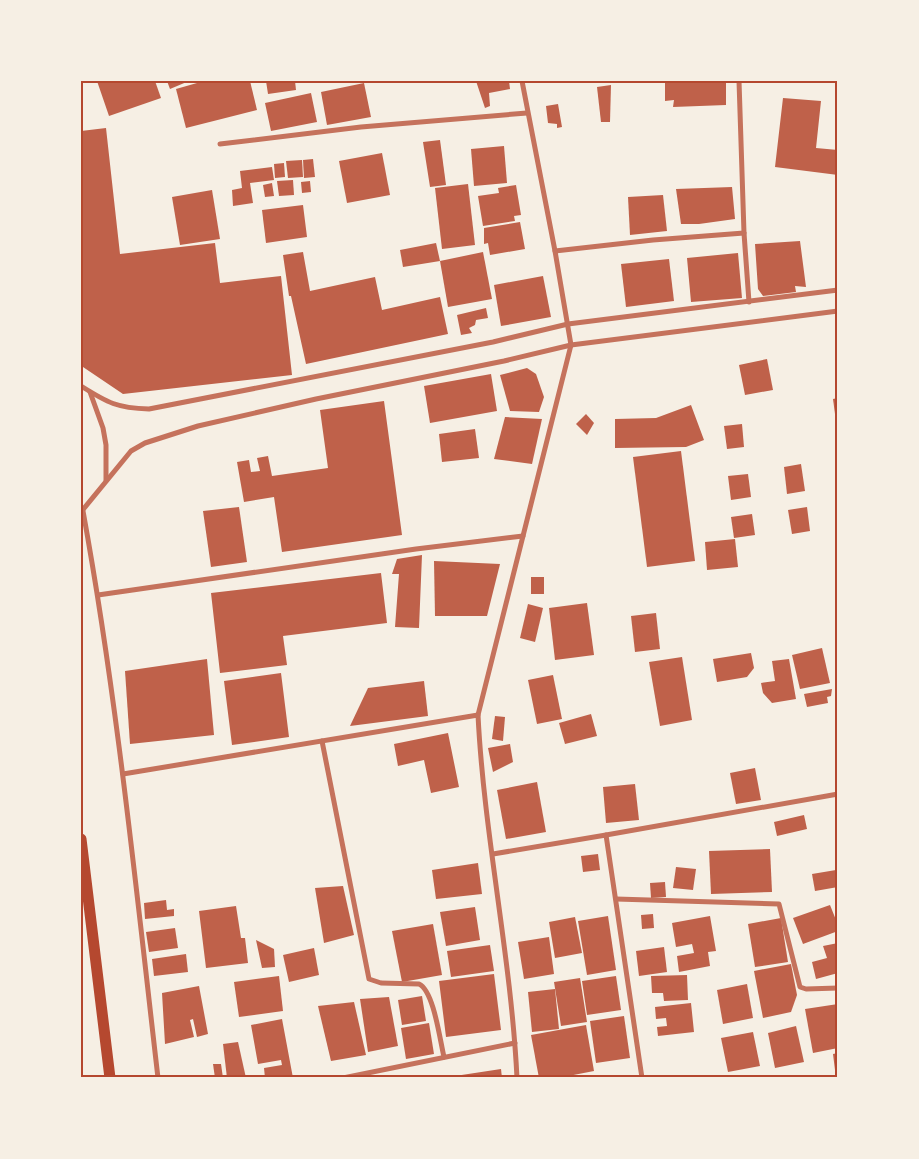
<svg xmlns="http://www.w3.org/2000/svg" width="919" height="1159" viewBox="0 0 919 1159" font-family="Montserrat,sans-serif">
<style>
.building{fill:#bf614a}
.lines{fill:none;stroke-linecap:round;stroke-linejoin:round}
.minor{stroke:#c5725c;stroke-width:5}
.trunk{stroke:#b5482f;stroke-width:11}
.neatline{fill:none;stroke:#b5482f;stroke-width:2}
</style>
<rect width="100%" height="100%" fill="#f6efe4"/>
<g class="building">
<polygon points="97,81 155,81 161,98 109,116"/>
<polygon points="167,81 189,81 170,89"/>
<polygon points="204,81 250,81 257,110 186,128 176,89"/>
<polygon points="266,81 295,81 296,90 268,94"/>
<polygon points="476,81 509,81 510,89 489,93 490,106 485,108"/>
<polygon points="665,81 726,81 726,105 673,107 674,100 665,101"/>
<polygon points="364,83 371,117 327,125 321,92"/>
<polygon points="611,85 610,122 601,122 597,87"/>
<polygon points="311,93 317,122 271,131 265,103"/>
<polygon points="783,98 821,101 816,148 838,150 838,175 775,167"/>
<polygon points="558,104 562,127 557,128 557,124 548,123 546,106"/>
<polygon points="106,128 120,254 215,243 220,283 281,276 292,375 123,394 83,367 81,353 81,131"/>
<polygon points="440,140 446,185 430,187 423,142"/>
<polygon points="504,146 507,183 474,186 471,149"/>
<polygon points="382,153 390,195 347,203 339,161"/>
<polygon points="313,159 315,177 304,178 303,160"/>
<polygon points="302,160 303,177 288,178 286,161"/>
<polygon points="284,163 285,177 275,178 274,164"/>
<polygon points="272,167 274,180 250,183 253,203 233,206 232,190 242,188 240,171"/>
<polygon points="293,180 294,195 279,196 277,181"/>
<polygon points="310,181 311,192 302,193 301,182"/>
<polygon points="272,183 274,196 265,197 263,185"/>
<polygon points="468,184 475,245 442,249 435,188"/>
<polygon points="516,185 521,215 514,216 515,221 483,226 478,196 499,193 498,188"/>
<polygon points="732,187 735,219 699,224 681,224 676,189"/>
<polygon points="212,190 220,239 180,245 172,197"/>
<polygon points="663,195 667,231 630,235 628,197"/>
<polygon points="303,205 307,237 266,243 262,210"/>
<polygon points="520,222 525,249 490,255 488,243 484,244 484,228"/>
<polygon points="800,241 806,287 795,286 796,292 763,296 758,289 755,244"/>
<polygon points="436,243 440,261 403,267 400,250"/>
<polygon points="303,252 310,291 375,277 382,310 440,297 448,334 306,364 291,296 289,296 283,255"/>
<polygon points="483,252 492,299 448,307 440,261"/>
<polygon points="738,253 742,298 691,302 687,258"/>
<polygon points="669,259 674,301 626,307 621,264"/>
<polygon points="543,276 551,317 501,326 494,285"/>
<polygon points="486,308 488,318 476,320 475,325 469,328 472,333 461,335 457,315"/>
<polygon points="767,359 773,390 745,395 739,365"/>
<polygon points="527,368 536,374 544,397 539,412 510,411 500,375"/>
<polygon points="491,374 497,411 430,423 424,386"/>
<polygon points="838,398 838,429 837,429 833,399"/>
<polygon points="384,401 402,535 282,552 274,497 244,502 237,462 249,460 251,472 260,471 257,458 268,456 272,476 328,468 320,410"/>
<polygon points="691,405 704,440 686,447 615,448 615,419 656,418"/>
<polygon points="586,414 594,423 587,435 576,424"/>
<polygon points="505,417 542,419 532,464 494,459"/>
<polygon points="742,424 744,447 727,449 724,426"/>
<polygon points="475,429 479,458 442,462 439,434"/>
<polygon points="681,451 695,561 647,567 633,457"/>
<polygon points="801,464 805,491 787,494 784,467"/>
<polygon points="748,474 751,497 731,500 728,476"/>
<polygon points="239,507 247,562 211,567 203,511"/>
<polygon points="807,507 810,531 792,534 788,510"/>
<polygon points="752,514 755,535 734,538 731,517"/>
<polygon points="735,539 738,567 707,570 705,542"/>
<polygon points="422,555 419,628 395,627 399,574 392,574 397,559"/>
<polygon points="434,561 500,564 487,616 435,616"/>
<polygon points="381,573 387,623 283,636 287,665 220,673 211,593"/>
<rect x="531" y="577" width="13" height="17"/>
<polygon points="587,603 594,655 555,660 549,608"/>
<polygon points="528,604 543,608 535,642 520,638"/>
<polygon points="656,613 660,649 635,652 631,616"/>
<polygon points="822,648 830,683 800,689 792,655"/>
<polygon points="751,653 754,668 747,677 717,682 713,659"/>
<polygon points="682,657 692,720 660,726 649,662"/>
<polygon points="207,659 214,735 130,744 125,671"/>
<polygon points="789,659 796,699 772,703 763,693 761,683 775,681 772,661"/>
<polygon points="281,673 289,737 232,745 224,681"/>
<polygon points="553,675 562,719 537,724 528,680"/>
<polygon points="424,681 428,716 350,726 368,688"/>
<polygon points="832,689 831,696 827,697 828,703 807,707 804,694"/>
<polygon points="591,714 597,736 565,744 559,723"/>
<polygon points="495,716 505,717 503,741 492,739"/>
<polygon points="448,733 459,787 431,793 424,760 398,766 394,744"/>
<polygon points="510,744 513,762 493,772 488,748"/>
<polygon points="755,768 761,800 736,804 730,773"/>
<polygon points="537,782 546,832 506,839 497,790"/>
<polygon points="635,784 639,820 606,823 603,787"/>
<polygon points="804,815 807,829 777,836 774,822"/>
<polygon points="770,849 772,892 711,894 709,851"/>
<polygon points="598,854 600,870 583,872 581,856"/>
<polygon points="478,863 482,894 436,899 432,870"/>
<polygon points="676,867 696,869 693,890 673,888"/>
<polygon points="836,870 838,887 815,891 812,874"/>
<polygon points="665,882 666,897 651,898 650,883"/>
<polygon points="343,886 354,935 324,943 315,888"/>
<polygon points="166,900 167,910 174,909 174,916 145,919 144,903"/>
<polygon points="830,905 838,925 838,931 803,944 793,918"/>
<polygon points="236,906 241,938 245,938 248,963 206,968 199,911"/>
<polygon points="475,907 480,940 446,946 440,912"/>
<polygon points="653,914 654,928 642,929 641,915"/>
<polygon points="608,916 616,970 587,975 578,921"/>
<polygon points="710,916 716,951 708,952 710,966 679,972 677,956 694,953 692,944 676,947 672,923"/>
<polygon points="575,917 582,953 555,958 549,922"/>
<polygon points="781,918 788,962 755,967 748,924"/>
<polygon points="433,924 442,975 402,982 392,931"/>
<polygon points="175,928 178,948 149,952 146,932"/>
<polygon points="549,937 554,974 524,979 518,942"/>
<polygon points="256,940 274,949 275,967 262,968"/>
<polygon points="838,943 838,973 816,979 812,962 827,958 823,946"/>
<polygon points="490,945 494,971 451,977 447,951"/>
<polygon points="664,947 667,972 639,976 636,951"/>
<polygon points="314,948 319,975 289,982 283,955"/>
<polygon points="186,954 188,972 154,976 152,959"/>
<polygon points="791,964 797,995 791,1012 763,1018 754,971"/>
<polygon points="494,974 501,1030 446,1037 439,981"/>
<polygon points="687,975 688,1000 664,1001 663,993 652,993 651,976"/>
<polygon points="279,976 283,1011 239,1017 234,982"/>
<polygon points="616,976 621,1010 587,1015 582,981"/>
<polygon points="580,978 587,1022 561,1026 554,982"/>
<polygon points="747,984 753,1018 723,1024 717,990"/>
<polygon points="199,986 208,1034 197,1037 193,1019 190,1020 194,1037 165,1044 162,993"/>
<polygon points="555,989 559,1029 532,1032 528,992"/>
<polygon points="422,996 426,1021 402,1025 398,1000"/>
<polygon points="389,997 398,1046 368,1052 360,999"/>
<polygon points="354,1002 366,1055 331,1061 318,1006"/>
<polygon points="691,1003 694,1032 658,1036 657,1027 667,1026 666,1018 656,1019 655,1007"/>
<polygon points="838,1004 838,1048 813,1053 805,1009"/>
<polygon points="624,1016 630,1058 596,1063 590,1021"/>
<polygon points="282,1019 293,1078 265,1078 264,1068 282,1065 281,1060 258,1064 251,1025"/>
<polygon points="429,1023 434,1054 406,1059 401,1028"/>
<polygon points="586,1025 594,1071 558,1078 539,1078 531,1035"/>
<polygon points="796,1026 804,1062 775,1068 768,1033"/>
<polygon points="753,1032 760,1066 728,1072 721,1038"/>
<polygon points="238,1042 246,1078 227,1078 223,1044"/>
<polygon points="838,1053 838,1078 836,1078 833,1054"/>
<polygon points="213,1064 221,1064 223,1078 215,1078"/>
<polygon points="501,1069 502,1078 455,1078 455,1076"/>
</g>
<g class="lines">
<g class="minor">
<polyline points="739,81 744,233 749,302"/>
<polyline points="220,144 361,127 527,113"/>
<polyline points="555,251 653,240 744,233"/>
<path d="M81,386C108,403 117,408 149,409L493,342L568,324L838,290"/>
<polyline points="90,392 103,428 106,445 106,480"/>
<path d="M83,511C117,698 136,888 158,1078"/>
<polyline points="81,512 131,451 145,443 198,426 316,399 504,361 571,345 838,311"/>
<polyline points="98,595 416,549 523,536"/>
<path d="M322,741L369,979L381,983L419,984C434,991 440,1041 444,1057"/>
<polyline points="123,774 478,715"/>
<polyline points="606,835 642,1078"/>
<polyline points="493,854 606,835 838,794"/>
<polyline points="616,899 779,904 800,987 806,989 838,988"/>
<polyline points="343,1078 515,1043"/>
<path d="M517,1078C511,956 484,836 478,715L571,345L555,251L522,81"/>
</g>
<polyline class="trunk" points="81,839 110,1078"/>
</g>
<rect width="919" height="1159" fill="none" stroke="#f6efe4" stroke-width="165"/>
<rect x="82" y="82" width="754" height="994" class="neatline"/>
</svg>
